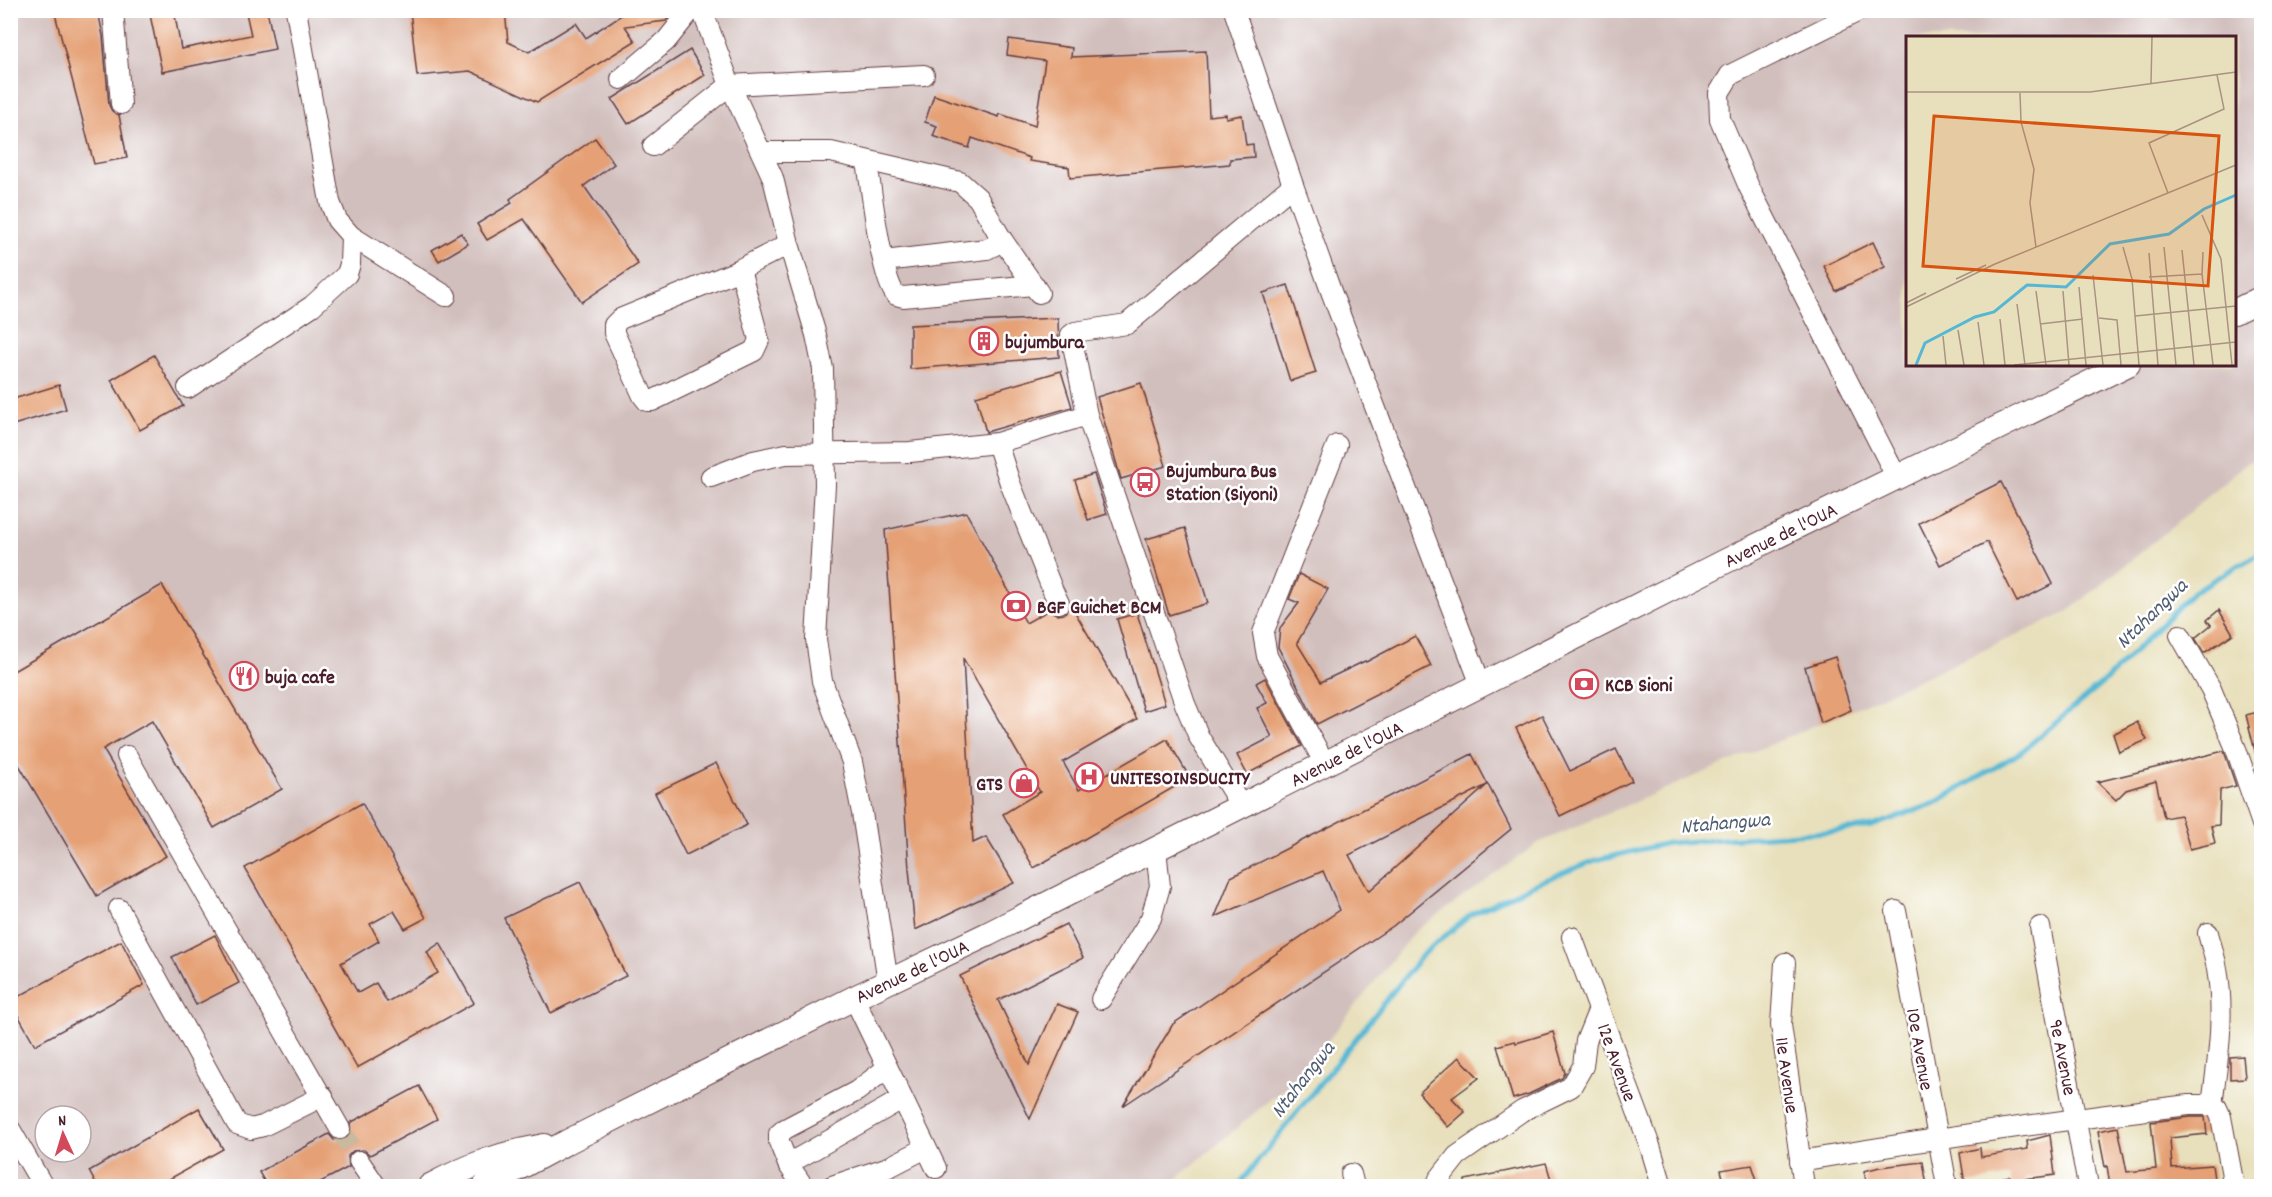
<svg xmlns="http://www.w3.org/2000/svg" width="2272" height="1197" viewBox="0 0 2272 1197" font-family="Dekko,sans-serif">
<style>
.industrial{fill:#d1bfbd;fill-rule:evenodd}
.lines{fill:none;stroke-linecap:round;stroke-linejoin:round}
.stream{stroke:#55b7d4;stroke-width:5}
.building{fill:#e5a074;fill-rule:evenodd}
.minor-tunnel{stroke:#c8b99f;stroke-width:20;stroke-dasharray:20 10;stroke-linecap:butt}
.minor-casing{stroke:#623c41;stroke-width:22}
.major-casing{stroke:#623c41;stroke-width:26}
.minor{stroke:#fff;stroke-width:20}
.major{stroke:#fff;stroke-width:24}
.labels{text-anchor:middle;stroke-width:5;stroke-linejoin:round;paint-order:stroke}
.poi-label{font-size:20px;font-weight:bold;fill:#4a1f2b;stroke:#fff;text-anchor:start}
.street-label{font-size:20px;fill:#4a1f2b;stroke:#fff}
.water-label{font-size:21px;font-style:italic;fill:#4e5c6f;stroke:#fff}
.inset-river{fill:none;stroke:#55b7d4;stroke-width:3}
.inset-road{fill:none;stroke:#a99382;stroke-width:1.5}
.view{fill:#d8530f;fill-opacity:0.15;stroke:#d8530f;stroke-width:3}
.inset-edge{fill:none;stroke:#4a1f2b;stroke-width:3}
</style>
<rect width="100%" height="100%" fill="#fff"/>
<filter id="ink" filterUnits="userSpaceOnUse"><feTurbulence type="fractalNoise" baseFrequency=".0167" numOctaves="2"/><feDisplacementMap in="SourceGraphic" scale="12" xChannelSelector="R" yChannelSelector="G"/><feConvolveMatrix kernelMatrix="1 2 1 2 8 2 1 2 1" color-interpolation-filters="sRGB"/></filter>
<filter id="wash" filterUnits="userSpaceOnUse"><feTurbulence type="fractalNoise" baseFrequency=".008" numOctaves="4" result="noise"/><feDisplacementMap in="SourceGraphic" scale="24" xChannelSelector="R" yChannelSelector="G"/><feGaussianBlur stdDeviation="1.35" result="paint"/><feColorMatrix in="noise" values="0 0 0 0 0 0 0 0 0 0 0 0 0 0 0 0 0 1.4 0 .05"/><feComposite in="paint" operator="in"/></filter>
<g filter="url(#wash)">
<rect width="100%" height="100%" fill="#e8e0bc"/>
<path class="industrial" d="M10,11H2261V455L2246,463L2188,514L2066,613L1851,710L1538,843L1414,932L1303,1072L1168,1186H11ZM1908,38H2234V364H1908ZM45,1116H81V1152H45Z"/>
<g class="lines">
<polyline class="stream" points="1238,1186 1424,953 1472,914 1535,884 1596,860 1668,843 1827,832 1872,826 1933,804 2021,752 2106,680 2193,592 2262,552"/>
</g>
<g id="blocks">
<g class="building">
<polygon points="54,10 98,10 103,36 109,105 112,111 119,115 127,158 94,164"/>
<polygon points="149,10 174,10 181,49 251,35 246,13 267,10 275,49 162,72"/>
<polygon points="410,10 505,10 508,42 529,52 576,23 586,38 629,10 675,10 666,21 625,26 635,41 537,102 470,71 417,76"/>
<polygon points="1009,39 1072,48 1071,57 1206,51 1209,116 1226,114 1226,118 1242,115 1246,145 1253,144 1254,157 1230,159 1230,164 1070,178 1069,167 1029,161 1030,158 972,138 969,148 933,136 937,126 925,122 934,95 999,117 1000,114 1035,126 1045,61 1007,55"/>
<polygon points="690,50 705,75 628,124 612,99"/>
<polygon points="595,138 614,164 584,186 638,264 582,302 524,219 487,240 477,224 512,203 510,199"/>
<polygon points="461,233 468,244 439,261 432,250"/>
<polygon points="1873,242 1885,267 1836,291 1824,266"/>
<polygon points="1288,285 1316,373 1290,381 1263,293"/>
<polygon points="1058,318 1059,357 910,369 910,325"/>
<polygon points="154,355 183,406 140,430 111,380"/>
<polygon points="1061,371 1072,407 986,432 976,396"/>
<polygon points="1141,383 1166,466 1121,479 1097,397"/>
<polygon points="59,385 66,409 10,426 10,400"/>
<polygon points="1094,474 1107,514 1088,520 1075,480"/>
<polygon points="2001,482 2053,584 2017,602 1987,542 1940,565 1919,523"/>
<polygon points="966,512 1026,623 1049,610 1058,615 1064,614 1071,605 1137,719 1063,762 1079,790 1167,739 1190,778 1034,868 1003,814 1040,792 963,658 973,843 986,837 1014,883 915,930 909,869 885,530"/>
<polygon points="1185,528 1208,603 1169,615 1146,539"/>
<polygon points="1299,574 1328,589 1297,643 1321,682 1365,661 1366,662 1415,636 1431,666 1317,724 1278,647 1280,628 1299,603 1289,599"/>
<polygon points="162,585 282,789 214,828 152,721 103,749 166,856 97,896 10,750 10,673"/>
<polygon points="2219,610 2233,634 2204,653 2195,638 2211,625 2207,620"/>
<polygon points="1137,613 1165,704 1144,711 1117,619"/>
<polygon points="1835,657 1851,710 1821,723 1805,667"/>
<polygon points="1265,678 1302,746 1247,774 1237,755 1272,737 1257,708 1267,703 1256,683"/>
<polygon points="2262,711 2262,755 2256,755 2246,715"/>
<polygon points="1542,715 1570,771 1616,749 1632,781 1560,816 1516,728"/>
<polygon points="2137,722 2147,740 2119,752 2113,734"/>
<polygon points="2224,751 2236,786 2220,790 2219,825 2211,826 2215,843 2190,849 2180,815 2164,818 2156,781 2126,790 2116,800 2097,782"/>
<path d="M1472,754L1511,829L1393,926L1123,1106L1173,1024L1340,910L1323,871L1215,917L1231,877ZM1487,785L1369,891L1349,855Z"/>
<polygon points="716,763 747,825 686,855 655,793"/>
<polygon points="362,803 426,918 405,929 394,911 370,924 379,941 341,963 358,993 376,983 387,1002 438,973 427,952 440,943 474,1003 357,1068 245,868"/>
<polygon points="580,882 626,976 551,1013 504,918"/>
<polygon points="1066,924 1083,958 998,1000 1029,1065 1057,1004 1078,1012 1030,1119 960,976"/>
<polygon points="215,935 239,983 196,1005 172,957"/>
<polygon points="121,941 144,985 35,1045 10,1001"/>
<polygon points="1553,1032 1565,1073 1562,1078 1529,1094 1513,1099 1497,1046 1515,1041 1516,1043"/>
<polygon points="2243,1056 2245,1078 2230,1079 2230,1057"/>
<polygon points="1459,1057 1479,1078 1452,1098 1465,1112 1448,1127 1419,1093"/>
<polygon points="419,1086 437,1119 370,1155 364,1150 353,1151 348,1156 349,1167 313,1186 267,1186 259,1172 329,1134 334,1140 345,1140 351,1135 350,1123"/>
<polygon points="199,1108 223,1149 157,1186 97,1186 89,1171"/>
<polygon points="2190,1117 2205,1117 2207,1134 2170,1138 2172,1168 2212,1165 2215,1186 2110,1186 2107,1166 2105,1167 2098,1131 2118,1127 2127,1172 2156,1169 2151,1122"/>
<polygon points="2050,1135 2055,1175 2025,1179 2027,1186 2012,1186 2010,1176 1965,1184 1960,1153 1980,1148 1981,1157 2028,1149 2027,1141"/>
<polygon points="1923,1162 1927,1186 1867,1186 1864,1171 1880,1167"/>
<polygon points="1546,1163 1553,1186 1465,1186 1465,1180"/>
<polygon points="1752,1165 1759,1186 1725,1186 1721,1170"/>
</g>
</g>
</g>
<g filter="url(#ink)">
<use href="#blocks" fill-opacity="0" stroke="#623c41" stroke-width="1.5"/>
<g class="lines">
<polyline class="minor-tunnel" points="340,1129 359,1161"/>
<g class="minor-casing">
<g id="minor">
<polyline points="113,10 121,104"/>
<polyline points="296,10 330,202 337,220 351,236 446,296"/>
<polyline points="702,10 730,85 773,178 789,244 816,335 823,369 825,485 816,639 822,681 852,762 862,813 888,982"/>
<polyline points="1234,10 1293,185 1332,294 1481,685"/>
<polyline points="1861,10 1730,75 1719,93 1720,119 1749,187 1897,478"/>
<polyline points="621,79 666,41 691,10"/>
<polyline points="653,146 730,85 924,75"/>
<polyline points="762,152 831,152 960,182 978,198 1001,238 1039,293"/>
<path d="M867,161C871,187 881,279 896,295L903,297L1034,285"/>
<polyline points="884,261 987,249 997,244 1001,238"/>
<polyline points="740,269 759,340 754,351 652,401 647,401 643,396 614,333 614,325 620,319 735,272 740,269 789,244"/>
<polyline points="188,388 312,306 347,274 350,264 351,236"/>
<polyline points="1087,415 1071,335 1075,332 1127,324 1293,185"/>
<polyline points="997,443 1010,483 1053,591 1059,603"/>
<polyline points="711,477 753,461 786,454 910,452 997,443 1087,415 1185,704 1199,737 1241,806"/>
<polyline points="2180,635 2211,689 2236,749 2262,824"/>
<polyline points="127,756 340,1129"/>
<polyline points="1325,764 1267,656 1263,633 1337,445"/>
<polyline points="119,909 237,1124 251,1129 263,1126 323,1096"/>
<polyline points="1896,911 1947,1186"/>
<polyline points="2040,927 2088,1186"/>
<path d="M2208,933C2211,945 2215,957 2217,969C2225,1014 2218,1060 2212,1105"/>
<polyline points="1572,937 1650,1146 1662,1186"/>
<polyline points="1785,963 1781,1025 1804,1186"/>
<polyline points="854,998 936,1168"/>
<polyline points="1101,999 1151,918 1160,886 1156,849"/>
<polyline points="10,1129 43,1186"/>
<polyline points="359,1161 376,1186"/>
<path d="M1800,1161C1929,1139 2059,1120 2189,1105H2212L2217,1108L2221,1117L2234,1186"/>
<polyline points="788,1164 779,1142 779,1134 785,1129 857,1091 887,1068"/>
<polyline points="1351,1174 1354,1186"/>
<polyline points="803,1186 788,1164 902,1099"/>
<polyline points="832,1186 889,1167 926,1148"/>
<polyline points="1436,1186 1439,1179 1457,1156 1522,1111 1571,1087 1583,1066 1586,1041 1599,1009"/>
</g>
</g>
<g class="major-casing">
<g id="major">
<polyline points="2234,312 2262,298"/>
<path d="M430,1186C470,1165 499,1154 544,1146"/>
<path id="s1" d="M485,1186L567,1142L854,998L988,934L1728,560L2128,364"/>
</g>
</g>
<use href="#minor" class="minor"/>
<use href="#major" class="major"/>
</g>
</g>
<defs>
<g id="building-ring" transform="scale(1.5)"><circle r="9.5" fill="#fff" stroke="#d1495b" stroke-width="1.5"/><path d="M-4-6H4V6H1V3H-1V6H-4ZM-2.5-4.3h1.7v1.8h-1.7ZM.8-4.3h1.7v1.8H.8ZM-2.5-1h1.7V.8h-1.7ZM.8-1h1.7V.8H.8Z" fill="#d1495b"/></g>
<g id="bus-ring" transform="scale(1.5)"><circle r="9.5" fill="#fff" stroke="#d1495b" stroke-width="1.5"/><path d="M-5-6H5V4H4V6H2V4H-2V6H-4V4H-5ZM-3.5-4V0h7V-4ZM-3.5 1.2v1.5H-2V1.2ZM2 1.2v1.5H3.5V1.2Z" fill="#d1495b"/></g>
<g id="bank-ring" transform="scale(1.5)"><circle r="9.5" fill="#fff" stroke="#d1495b" stroke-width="1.5"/><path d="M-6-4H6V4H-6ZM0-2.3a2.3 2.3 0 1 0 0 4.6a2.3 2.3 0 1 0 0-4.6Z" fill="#d1495b"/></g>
<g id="restaurant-ring" transform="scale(1.5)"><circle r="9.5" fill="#fff" stroke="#d1495b" stroke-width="1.5"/><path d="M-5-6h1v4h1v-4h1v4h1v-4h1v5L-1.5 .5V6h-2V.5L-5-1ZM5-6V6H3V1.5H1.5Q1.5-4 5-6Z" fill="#d1495b"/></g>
<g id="hospital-ring" transform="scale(1.5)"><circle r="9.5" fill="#fff" stroke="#d1495b" stroke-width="1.5"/><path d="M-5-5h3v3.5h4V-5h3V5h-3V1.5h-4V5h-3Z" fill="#d1495b"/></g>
<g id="shop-ring" transform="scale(1.5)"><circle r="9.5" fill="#fff" stroke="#d1495b" stroke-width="1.5"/><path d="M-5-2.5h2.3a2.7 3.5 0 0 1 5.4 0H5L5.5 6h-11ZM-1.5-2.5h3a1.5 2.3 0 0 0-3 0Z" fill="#d1495b"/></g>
</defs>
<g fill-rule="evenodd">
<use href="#building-ring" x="984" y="341"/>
<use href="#bus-ring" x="1145" y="482"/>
<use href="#bank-ring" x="1016" y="606"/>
<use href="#restaurant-ring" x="244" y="676"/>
<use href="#bank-ring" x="1584" y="684"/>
<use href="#hospital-ring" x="1089" y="777"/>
<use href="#shop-ring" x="1024" y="783"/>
</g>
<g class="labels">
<g class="poi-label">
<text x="1005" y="348">bujumbura</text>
<text x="1166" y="477">Bujumbura Bus<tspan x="1166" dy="23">Station (Siyoni)</tspan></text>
<text x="1037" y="613">BGF Guichet BCM</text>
<text x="265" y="683">buja cafe</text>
<text x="1605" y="691">KCB Sioni</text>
<text x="1110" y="784">UNITESOINSDUCITY</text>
<text x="1003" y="790" text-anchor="end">GTS</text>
</g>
<g class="street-label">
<text dy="7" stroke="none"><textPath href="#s1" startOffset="1450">Avenue de l'OUA</textPath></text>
<text dy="7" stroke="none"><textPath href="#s1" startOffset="964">Avenue de l'OUA</textPath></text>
<text dy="7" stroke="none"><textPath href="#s1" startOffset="478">Avenue de l'OUA</textPath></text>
<text transform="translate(1921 1049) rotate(80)" y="7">10e Avenue</text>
<text transform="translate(2064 1057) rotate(79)" y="7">9e Avenue</text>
<text transform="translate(1618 1062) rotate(70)" y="7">12e Avenue</text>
<text transform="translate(1788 1075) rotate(82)" y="7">11e Avenue</text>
</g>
<g class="water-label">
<text transform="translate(2151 613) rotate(-44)" y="7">Ntahangwa</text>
<text transform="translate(1725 822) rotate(-5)" y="7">Ntahangwa</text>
<text transform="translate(1302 1079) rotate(-52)" y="7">Ntahangwa</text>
</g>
</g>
<g transform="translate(1906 36)">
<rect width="330" height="330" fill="#e8e0bc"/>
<path class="inset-river" d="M10,329L19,307L69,281L88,276L121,249L160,251L204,208L263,198L298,173L330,159"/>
<path class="inset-road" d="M245,47L246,1M0,56H184L330,36M114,57L115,86L128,133L124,167L130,211M262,157L243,107L318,73L311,39M296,179L315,223L326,329M217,211L226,243L233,329M258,211L270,329M276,214L288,329M243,217L252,329M296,238L297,216M187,239L197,329M243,241L296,238L307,329M50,243L80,229M173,251L180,329M130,255L140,329M157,255L163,329M0,267L20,257M111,268L119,329M0,271L89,228L330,129M229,280L330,270M193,282L211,284L215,329M94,283L99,329M72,286L78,329M134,288L177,283M52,294L58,329M37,300L40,329M108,329L330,306"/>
<path class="view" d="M28,80L313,100L302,250L17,230Z"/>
<rect width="330" height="330" class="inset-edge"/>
</g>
<rect width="2272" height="1197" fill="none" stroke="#fff" stroke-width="36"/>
<g transform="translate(63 1134) rotate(356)"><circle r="28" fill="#ffffff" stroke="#b7a5aa" stroke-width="1.5"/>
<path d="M0-4.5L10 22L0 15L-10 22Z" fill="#d1495b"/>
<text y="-9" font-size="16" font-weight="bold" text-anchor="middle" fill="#4a1f2b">N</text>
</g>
</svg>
